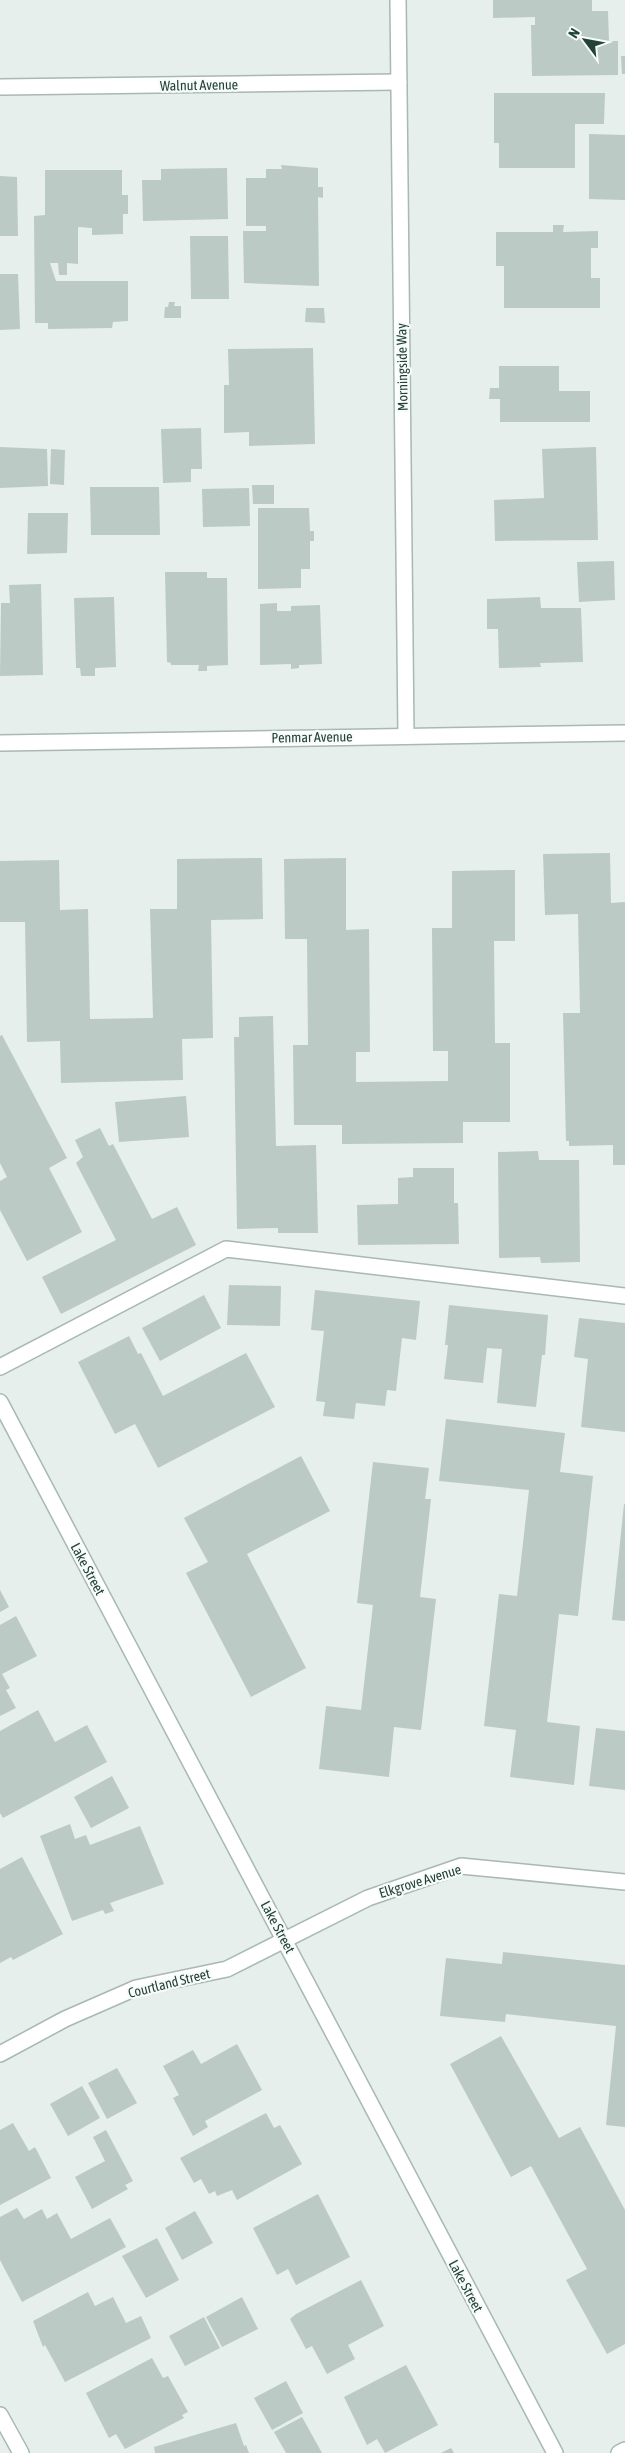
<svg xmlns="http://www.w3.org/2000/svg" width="625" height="2453" viewBox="0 0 625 2453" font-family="'Asap Condensed',sans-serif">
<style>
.building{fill:#bbcac4}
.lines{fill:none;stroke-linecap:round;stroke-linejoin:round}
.minor-casing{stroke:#a8b8b2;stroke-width:18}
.minor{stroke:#fff;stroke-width:15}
.labels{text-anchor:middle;stroke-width:4.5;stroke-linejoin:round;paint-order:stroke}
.street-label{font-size:14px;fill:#24423a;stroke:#f7fbf9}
</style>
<rect width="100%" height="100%" fill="#e6efeb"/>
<g class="building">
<polygon points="493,0 592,0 592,11 608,11 609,41 618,41 618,75 532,76 531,25 535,25 535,17 493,18"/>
<polygon points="621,56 625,56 625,74 622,74"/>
<polygon points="494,93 605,93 604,124 575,124 575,168 499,168 499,143 494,143"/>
<polygon points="589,134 625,135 625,200 589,199"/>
<polygon points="281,165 318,168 318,187 323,187 323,198 318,197 319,286 244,283 243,231 266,231 266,226 246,226 246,178 266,178 266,169 282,169"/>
<polygon points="227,168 228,219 143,221 142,180 161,180 161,169"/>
<polygon points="45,170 122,170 122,195 128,195 128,214 123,214 123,234 92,235 92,228 78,227 78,264 67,263 67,275 59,275 58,263 50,263 56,281 128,281 128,321 113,322 112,328 48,329 48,323 35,323 34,216 45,215"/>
<polygon points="0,176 17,177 18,236 0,236"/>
<polygon points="553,225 564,225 563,232 598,231 598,248 591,248 591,278 600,278 600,308 504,308 504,266 496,266 496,232 553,232"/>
<polygon points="190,236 228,236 229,299 191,299"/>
<polygon points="0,274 18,274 20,329 0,330"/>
<polygon points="169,302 175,302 174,306 181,306 181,318 164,318 165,307 168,307"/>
<polygon points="306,308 324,308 325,323 305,322"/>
<polygon points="313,348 315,444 249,446 249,432 224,433 224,385 229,385 228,349"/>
<polygon points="499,366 559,366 559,391 590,391 590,422 500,422 500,399 489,399 490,388 499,388"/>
<polygon points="201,428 202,469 191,469 191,482 163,483 161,429"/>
<polygon points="0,447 47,449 48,486 0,488"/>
<polygon points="596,447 598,540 495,541 494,500 544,498 542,449"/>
<polygon points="51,449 65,450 64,485 50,484"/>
<polygon points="252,485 274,485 274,504 253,504"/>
<polygon points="90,487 159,487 160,535 91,535"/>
<polygon points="249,488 250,526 203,527 202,489"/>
<polygon points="258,508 309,508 310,531 314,531 314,541 310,541 310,569 301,569 301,588 258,589"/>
<polygon points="28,513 68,513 67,553 27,554"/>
<polygon points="614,561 615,600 579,602 577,562"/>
<polygon points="165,572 207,572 207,578 227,578 228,665 207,666 207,671 198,671 199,665 171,665 171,663 167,662"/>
<polygon points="41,584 43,675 0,676 1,603 10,603 9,585"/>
<polygon points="114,597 116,667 95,668 95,676 81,676 80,668 76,668 74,598"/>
<polygon points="540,597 541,608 581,608 583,662 540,663 541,667 499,668 498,629 487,629 487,599"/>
<polygon points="277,603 277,611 291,611 291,606 320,605 322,664 299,665 299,668 291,669 291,664 260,665 260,604"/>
<polygon points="610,853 611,903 625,902 625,1165 613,1165 613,1145 569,1146 569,1141 566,1141 563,1013 580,1013 578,914 545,915 543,854"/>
<polygon points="262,858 263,919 211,920 213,1038 182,1039 183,1080 61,1083 60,1041 27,1042 25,922 0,922 0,861 59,860 60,910 88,909 90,1019 153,1018 150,909 177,909 177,859"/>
<polygon points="346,858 346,930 369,929 370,1052 356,1052 356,1082 448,1081 448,1051 433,1051 432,928 452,928 452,871 515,870 515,941 494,941 495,1043 510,1043 510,1122 463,1122 463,1143 342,1144 342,1125 294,1125 293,1045 308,1045 307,939 285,939 284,859"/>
<polygon points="273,1016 276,1146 316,1145 318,1233 278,1233 278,1228 237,1229 234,1037 239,1037 239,1017"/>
<polygon points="2,1035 67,1158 49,1168 82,1232 27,1261 0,1210 0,1181 7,1177 0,1163 0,1036"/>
<polygon points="186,1096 189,1137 119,1142 115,1102"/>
<polygon points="100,1128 109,1146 113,1144 152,1219 177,1207 196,1245 61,1314 42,1277 116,1240 76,1163 83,1157 75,1140"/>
<polygon points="538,1151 539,1160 579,1160 580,1262 541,1263 540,1257 499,1258 498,1152"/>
<polygon points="413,1168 454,1168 454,1203 458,1203 459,1244 358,1245 357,1205 398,1204 398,1178 413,1177"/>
<polygon points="229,1285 281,1286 280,1326 227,1325"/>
<polygon points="315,1290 420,1301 416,1340 402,1338 396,1391 387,1390 385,1406 356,1403 354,1419 323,1416 325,1402 316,1401 324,1331 311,1330"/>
<polygon points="204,1295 221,1328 160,1361 142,1328"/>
<polygon points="449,1305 548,1315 545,1355 542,1355 536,1407 497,1403 502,1349 487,1348 483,1383 444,1379 448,1345 445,1345"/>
<polygon points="579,1318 625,1323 625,1432 581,1427 588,1359 574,1357"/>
<polygon points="129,1336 138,1354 141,1353 163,1396 246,1353 275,1407 158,1468 135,1424 115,1434 78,1362"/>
<polygon points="446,1419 565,1433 560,1472 593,1476 578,1616 559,1614 547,1722 580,1726 574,1785 510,1777 516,1730 484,1726 499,1594 517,1596 529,1490 439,1481"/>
<polygon points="301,1456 330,1511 247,1554 306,1668 251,1697 186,1573 208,1562 184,1518"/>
<polygon points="373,1462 429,1468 425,1499 431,1499 420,1597 436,1599 421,1730 394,1727 389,1777 319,1769 326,1706 361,1710 373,1605 357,1603"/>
<polygon points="624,1504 625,1504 625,1621 612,1620"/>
<polygon points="0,1590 9,1607 0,1612"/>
<polygon points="16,1616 37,1656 2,1674 10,1688 6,1690 16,1708 0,1716 0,1625"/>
<polygon points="38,1710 55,1742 87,1725 107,1762 3,1818 0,1813 0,1731"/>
<polygon points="596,1728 625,1731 625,1790 589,1786"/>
<polygon points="112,1776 129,1808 91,1828 74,1797"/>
<polygon points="70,1824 75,1839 86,1835 90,1845 140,1826 164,1884 110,1903 114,1911 105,1914 103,1910 72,1921 40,1836"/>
<polygon points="22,1857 63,1934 13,1960 11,1957 0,1963 0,1869"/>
<polygon points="503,1952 625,1965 625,2127 606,2125 616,2026 506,2014 505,2022 440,2016 446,1958 502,1964"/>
<polygon points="501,2036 559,2138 580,2127 625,2210 625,2344 607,2354 566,2280 587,2269 531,2166 511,2177 450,2064"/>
<polygon points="237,2044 262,2090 205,2121 208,2127 193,2136 173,2098 179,2095 163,2066 193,2050 201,2064"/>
<polygon points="117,2068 137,2103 107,2119 88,2083"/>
<polygon points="82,2086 100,2118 68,2136 50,2104"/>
<polygon points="266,2113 274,2128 280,2125 302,2164 237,2200 232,2190 217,2196 215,2191 209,2194 201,2179 194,2183 180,2158"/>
<polygon points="13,2123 29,2151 35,2147 51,2178 0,2205 0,2130"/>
<polygon points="106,2130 133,2181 125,2185 128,2189 92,2209 75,2177 105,2161 93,2137"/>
<polygon points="318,2194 350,2257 296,2285 288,2269 277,2275 253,2228"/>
<polygon points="17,2208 24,2219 42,2209 47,2219 57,2213 71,2239 110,2218 126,2247 22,2302 0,2260 0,2217"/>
<polygon points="195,2211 213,2243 182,2260 165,2228"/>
<polygon points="157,2238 179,2280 146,2298 122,2256"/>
<polygon points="361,2280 384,2326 348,2345 355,2359 327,2374 312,2346 306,2349 290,2319 296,2314"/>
<polygon points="88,2292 95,2306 113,2297 126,2323 141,2316 151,2338 65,2382 45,2345 43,2347 33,2321"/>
<polygon points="242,2297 258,2329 222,2347 206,2317"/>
<polygon points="204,2317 220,2348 185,2366 169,2336"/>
<polygon points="152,2358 163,2378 168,2376 188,2412 182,2415 184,2418 125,2449 116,2434 109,2438 86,2393"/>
<polygon points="406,2365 438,2425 385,2453 377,2439 367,2445 344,2397"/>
<polygon points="286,2381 303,2413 272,2430 254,2398"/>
<polygon points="302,2417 322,2453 286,2453 274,2432"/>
<polygon points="236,2423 244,2446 246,2445 249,2453 155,2453 154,2447"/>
<polygon points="451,2448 454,2453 441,2453"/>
</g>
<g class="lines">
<g class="minor-casing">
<g id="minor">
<polyline points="398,0 406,735"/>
<polyline points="0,87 399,82"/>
<polyline points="0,743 625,733"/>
<polyline points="0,1367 226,1249 625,1296"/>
<polyline points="0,1402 555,2453"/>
<polyline points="0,2054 65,2019 136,1988 227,1969 368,1898 461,1866 625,1882"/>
<polyline points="0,2415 21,2453"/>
<polyline points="619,2453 625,2450"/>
</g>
</g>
<use href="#minor" class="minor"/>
</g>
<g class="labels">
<g class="street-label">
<text transform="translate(199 85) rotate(-1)" y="5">Walnut Avenue</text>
<text transform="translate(402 367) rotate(-91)" y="5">Morningside Way</text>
<text transform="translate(312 737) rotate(-1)" y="5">Penmar Avenue</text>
<text transform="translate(88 1569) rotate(62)" y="5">Lake Street</text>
<text transform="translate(420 1881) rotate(-17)" y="5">Elkgrove Avenue</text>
<text transform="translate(278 1927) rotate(62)" y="5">Lake Street</text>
<text transform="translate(169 1983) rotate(-14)" y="5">Courtland Street</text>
<text transform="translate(466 2286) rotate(62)" y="5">Lake Street</text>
</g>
</g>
<g transform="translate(585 40) rotate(302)" stroke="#f7fbf9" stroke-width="4" paint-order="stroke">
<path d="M0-4L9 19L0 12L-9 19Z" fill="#24423a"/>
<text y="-8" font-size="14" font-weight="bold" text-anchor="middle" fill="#24423a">N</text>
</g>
</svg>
